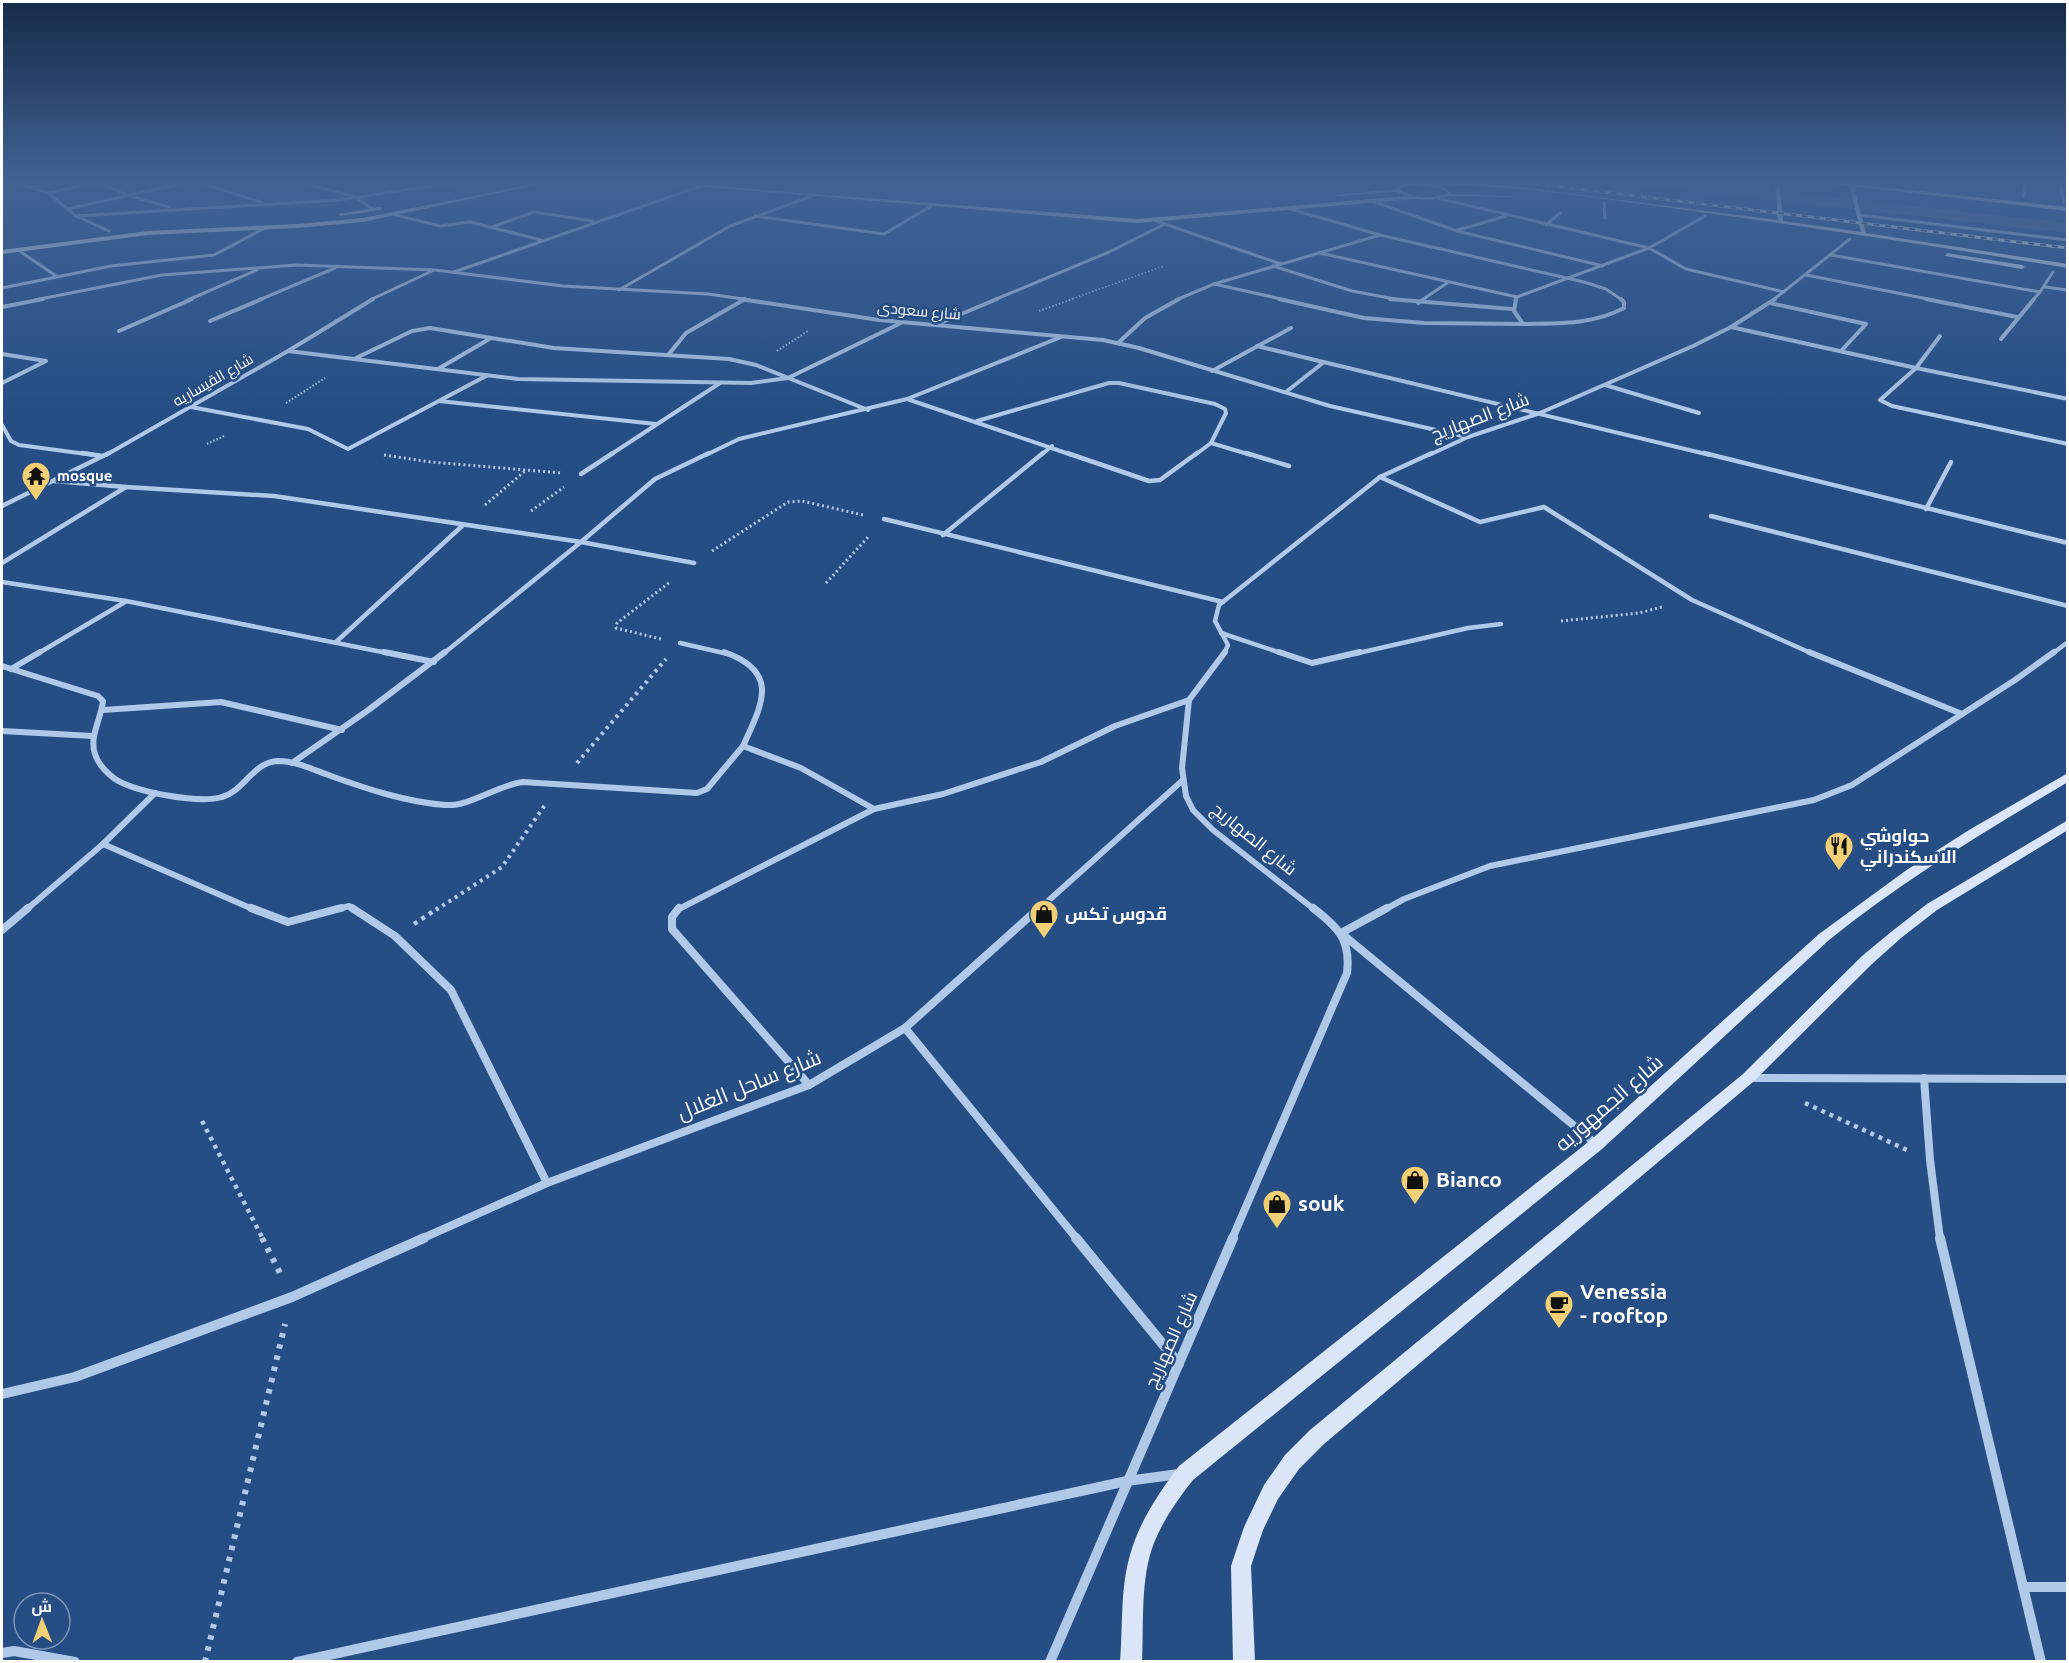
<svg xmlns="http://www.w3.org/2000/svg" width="2069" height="1663" viewBox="0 0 2069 1663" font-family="Ubuntu,Cairo,sans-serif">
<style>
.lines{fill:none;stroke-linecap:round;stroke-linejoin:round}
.canal{fill:#47658c;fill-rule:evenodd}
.path-far5{stroke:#b0c9e8;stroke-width:1.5;stroke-dasharray:1.5 2;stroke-linecap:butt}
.path-far4{stroke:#b0c9e8;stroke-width:2;stroke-dasharray:1.5 2;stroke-linecap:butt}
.path-far3{stroke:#b0c9e8;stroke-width:3;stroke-dasharray:2 3;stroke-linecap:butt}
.path-far2{stroke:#b0c9e8;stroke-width:4;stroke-dasharray:3 4.5;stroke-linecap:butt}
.path-far1{stroke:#b0c9e8;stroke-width:4.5;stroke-dasharray:4 5;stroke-linecap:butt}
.path{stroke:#b0c9e8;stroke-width:6;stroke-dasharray:4.5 7;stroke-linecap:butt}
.street-far5{stroke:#b0c9e8;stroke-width:3}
.street-far4{stroke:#b0c9e8;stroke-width:4}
.street-far3{stroke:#b0c9e8;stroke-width:4.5}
.street-far2{stroke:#b0c9e8;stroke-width:6}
.street-far1{stroke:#b0c9e8;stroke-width:8}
.street{stroke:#b0c9e8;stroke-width:10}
.secondary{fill:#dae6f7;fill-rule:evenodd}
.highway{fill:#fff;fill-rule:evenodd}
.rail-casing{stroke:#fff;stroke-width:3}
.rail{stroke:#264e85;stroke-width:2;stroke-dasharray:6;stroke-linecap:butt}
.labels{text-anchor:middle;stroke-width:5;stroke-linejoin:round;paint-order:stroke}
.far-street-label{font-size:15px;fill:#fff;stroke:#264e85}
.far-poi-label{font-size:15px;font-weight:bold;fill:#fff;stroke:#264e85;text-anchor:start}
.street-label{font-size:18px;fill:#fff;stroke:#264e85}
.poi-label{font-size:18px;font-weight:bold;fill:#fff;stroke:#264e85;text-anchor:start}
.near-street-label{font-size:21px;fill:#fff;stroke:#264e85}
.near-poi-label{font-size:21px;font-weight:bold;fill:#fff;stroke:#264e85;text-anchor:start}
</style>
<rect width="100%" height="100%" fill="#264e85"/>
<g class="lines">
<polygon class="canal" points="1628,180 1674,180 2068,223 2068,233 1636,185"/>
<polyline class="path-far5" points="1069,300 1164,266"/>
<g class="path-far4">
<polyline points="1039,311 1073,299"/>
<polyline points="777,351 808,331"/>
<polyline points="286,403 325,378"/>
<polyline points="207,444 224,436"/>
</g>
<g class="path-far3">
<polyline points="384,455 431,462 562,473"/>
<polyline points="485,505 525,471"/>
<polyline points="531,511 564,487"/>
<polyline points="712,551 788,502 802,501 863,515"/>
<polyline points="826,583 870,535"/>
<polyline points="1561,621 1639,613 1662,607"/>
<polyline points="661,639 616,628 617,623 670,582"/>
</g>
<g class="path-far2">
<polyline points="577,763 666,659"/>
<polyline points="436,910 502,867 545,805"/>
</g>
<g class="path-far1">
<polyline points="414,924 438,908"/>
<polyline points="1805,1103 1907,1150"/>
<polyline points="202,1121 263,1239"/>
</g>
<g class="path">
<polyline points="262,1238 281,1275"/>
<polyline points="205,1662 285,1324"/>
</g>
<g class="street-far5">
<polyline points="9,180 48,193 76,216"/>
<polyline points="193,180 263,203"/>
<polyline points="291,180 353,196 374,210"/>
<polyline points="745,180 773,183"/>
<polyline points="2060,180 2064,202"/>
<polyline points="308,184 325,180"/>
<polyline points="33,187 69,180"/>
<polyline points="48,193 98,182 127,195 169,207"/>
<polyline points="2023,197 2026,180"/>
<polyline points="1437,198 1649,248 1686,269 1784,292"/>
<polyline points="1372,201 1457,231 1603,266"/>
<polyline points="1604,203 1605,218"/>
<polyline points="1287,208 1380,235 1584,282 1606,289 1622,300"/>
<polyline points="67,209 198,180"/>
<polyline points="396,215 440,226 470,222 541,240"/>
<polyline points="1859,215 2068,240"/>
<polyline points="755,216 884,234 931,206"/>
<polyline points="1156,221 1281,264"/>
<polyline points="1546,225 1560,213"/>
<polyline points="492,227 534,212 593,221"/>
<polyline points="1458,230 1506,216"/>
<polyline points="109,231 76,216 339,200 471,180"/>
<polyline points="18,250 56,276"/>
<polyline points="1320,253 1517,297 1649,248 1705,216"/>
<polyline points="1831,255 2040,292 2053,272"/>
<polyline points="1273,266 1352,291 1400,300"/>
<polyline points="454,272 701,186"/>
<polyline points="1806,275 1933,300"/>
<polyline points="1214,284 1380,235"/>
<polyline points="2045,287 2068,290"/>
<polyline points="2,288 111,266 214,255 267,227"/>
<polyline points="619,290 730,226 812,196"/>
<polyline points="35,300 162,275 296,265 435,270 563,286 708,294 750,300"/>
<polyline points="188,300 257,270"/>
<polyline points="259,300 335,268"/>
<polyline points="370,300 432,271"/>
<polyline points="743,300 745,299"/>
<polyline points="994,300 1109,252 1165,224"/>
<polyline points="1176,300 1214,284 1286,300"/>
<polyline points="1422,300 1447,283"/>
<polyline points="1515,300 1517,297"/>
<polyline points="1773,300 1850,239"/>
<polyline points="2033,300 2040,292"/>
</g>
<g class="street-far4">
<polyline points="740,299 879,320 1103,340 1139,348 1330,406 1467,437"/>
<polyline points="1279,299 1364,318 1424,323 1523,324"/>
<polyline points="1390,299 1512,309"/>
<path d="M1516,299L1514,311L1523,324C1558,323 1592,325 1624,308V302L1621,299"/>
<polyline points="1926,299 2017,317"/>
<polyline points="1418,303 1424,299"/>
<polyline points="1770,303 1866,324 1841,351"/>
<polyline points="2,307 43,299"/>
<polyline points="210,321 262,299"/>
<polyline points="935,325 997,299"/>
<polyline points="1731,327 1916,368 1880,400 1892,406 2068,444"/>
<polyline points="119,331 192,299"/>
<polyline points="1940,336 1916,368 2068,399"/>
<polyline points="2001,339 2034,299"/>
<polyline points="1118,343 1145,318 1179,299"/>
<polyline points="1257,346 1710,455"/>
<polyline points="288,351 518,379 751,383 788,378 901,323"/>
<polyline points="2,354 46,361 2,383"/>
<polyline points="669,354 686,333 745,299"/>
<polyline points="354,359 412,331 430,328 554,348 729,359 756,365 868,410"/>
<polyline points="438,369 491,338"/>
<polyline points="1212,371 1291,328"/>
<polyline points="1605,385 1699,413"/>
<polyline points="1286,392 1324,362"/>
<polyline points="907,399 1072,455"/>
<polyline points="439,401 656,424"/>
<polyline points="191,407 308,429 348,449 486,376"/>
<polyline points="977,421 1109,383 1119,383 1215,404 1225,409 1226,413 1211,443 1195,455"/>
<polyline points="2,425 11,441 19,445 94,455"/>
<polyline points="1211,443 1251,455"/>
<polyline points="106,455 288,351 373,299"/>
<polyline points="610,455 720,383"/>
<polyline points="706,455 739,439 907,399 1061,337"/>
<polyline points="1041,455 1052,446"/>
<polyline points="1429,455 1468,437 1540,413 1693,346 1731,327 1775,299"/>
</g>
<g class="street-far3">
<polyline points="82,453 103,456"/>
<polyline points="1067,453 1149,481 1160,480 1197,453"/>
<polyline points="1246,453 1289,466"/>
<polyline points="1704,453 2068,543"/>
<polyline points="581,474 613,453"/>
<polyline points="1380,477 1480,522 1544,507 1692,600 1813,654"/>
<polyline points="126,487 274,496 581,542 443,654"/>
<polyline points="2,506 109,453"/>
<polyline points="1926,509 1951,462"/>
<polyline points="1711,516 2068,606"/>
<polyline points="884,519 1223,602"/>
<polyline points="943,535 1043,453"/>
<polyline points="2,563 126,487 54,481"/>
<polyline points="694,563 581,542 655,479 709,453"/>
<polyline points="2,582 126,601 392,654"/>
<polyline points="1221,633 1284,654"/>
<polyline points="336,642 462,526"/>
<polyline points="680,643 728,654"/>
<polyline points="37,654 125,602"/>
<polyline points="1224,654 1228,645 1215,621 1219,605 1380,477 1432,453"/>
<polyline points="1354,654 1468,628 1501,624"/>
<polyline points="2052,654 2068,642"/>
</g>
<g class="street-far2">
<polyline points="384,652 434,662"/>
<path d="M724,652C781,672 762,704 743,746"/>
<polyline points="1225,652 1189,700 1182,768 1186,796 1193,810 1213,830 1315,910"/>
<polyline points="1279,652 1312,663 1360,652"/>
<polyline points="1809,652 1962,714"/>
<path d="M2,666L98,696L103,701C101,719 89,737 95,754C98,764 107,773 115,779C135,792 199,804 222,797C244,791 253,762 278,761C296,761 314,770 331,776C367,789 406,802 445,805C470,807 497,785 523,782L697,793L707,789L743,746L801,768L874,809L943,794L1041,762L1115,726L1189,700"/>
<polyline points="11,669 40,652"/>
<polyline points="103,710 221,702 342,730"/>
<polyline points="2,731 93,736"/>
<polyline points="292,763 367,711 445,652"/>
<polyline points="103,844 255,910"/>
<polyline points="26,910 103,844 155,793"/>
<polyline points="335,910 349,906 355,910"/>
<polyline points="677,910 874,809"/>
<polyline points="1038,910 1183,780"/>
<polyline points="1384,910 1404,899 1490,866 1814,800 1852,785 2015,680 2054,652"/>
</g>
<g class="street-far1">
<polyline points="251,908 288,922 341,908"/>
<polyline points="352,908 395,936 451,990 547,1183"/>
<polyline points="679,908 672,917 672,929 809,1085"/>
<polyline points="1387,908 1341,933 1595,1143"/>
<polyline points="2,930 28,908"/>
<polyline points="905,1028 1077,1239"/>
<polyline points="1752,1078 2068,1079"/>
<polyline points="1924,1078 1930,1160 1940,1239"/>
<polyline points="421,1239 547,1183 809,1085 905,1028 1039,908"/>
<path d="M1232,1239L1347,973C1351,940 1338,927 1313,908"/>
</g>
<g class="street">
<polyline points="1076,1238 1179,1364"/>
<polyline points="1940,1238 2041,1662"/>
<polyline points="2,1394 75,1377 292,1297 424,1238"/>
<polyline points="2023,1587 2068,1587"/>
<polyline points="2,1653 14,1651 75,1662"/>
<polyline points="297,1662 1127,1481 1179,1474"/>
<polyline points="1050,1662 1233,1238"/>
</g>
<g class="secondary">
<polygon points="552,180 559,180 363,222 298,228 148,235 2,254 2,250 148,231 298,224 363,218"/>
<path d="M623,180H638L1137,219L1406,196L1396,192L1338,196L1336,195L1396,189L1398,185L1412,183L1455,182L1511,186L1778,220L1775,180H1779L1783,221L1861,232L1849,184L1851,183L1853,184L1866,233L2068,264V268C1936,246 1804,226 1671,208C1595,198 1517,185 1440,185L1453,194L1525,197L1448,196L1431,200L1414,199L1137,223ZM1412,185L1441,188L1448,193C1433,200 1414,198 1400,190L1402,187Z"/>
<polygon points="1894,180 1898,180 1894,184 1892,183"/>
<polygon points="380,207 382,210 341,216 338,214"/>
<polygon points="1947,253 2022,265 2025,267 2022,269 1945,256"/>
<path d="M2068,773V782C1985,831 1903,880 1829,940L1602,1149L1193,1480C1178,1499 1163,1520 1154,1543C1140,1579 1144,1623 1142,1662H1120C1123,1627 1120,1589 1130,1555C1139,1522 1159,1493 1179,1466L1592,1139L1819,934L1908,869L1969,830Z"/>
<polygon points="2068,820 2068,830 1937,910 1901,938 1872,964 1753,1082 1324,1444 1299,1469 1278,1499 1263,1530 1251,1566 1255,1662 1233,1662 1231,1566 1244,1527 1264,1485 1285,1455 1310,1430 1743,1074 1862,956 1891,932 1927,904"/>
</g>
<polygon class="highway" points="1797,180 1817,180 2068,207 2068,211"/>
<g class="rail-casing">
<polyline id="rail" points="1504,180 2068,248"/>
</g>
<use href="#rail" class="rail"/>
</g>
<linearGradient id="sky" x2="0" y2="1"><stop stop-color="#152b49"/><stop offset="0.44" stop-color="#416394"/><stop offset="1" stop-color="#416394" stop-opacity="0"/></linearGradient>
<rect width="2069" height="412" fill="url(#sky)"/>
<defs>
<g id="temple-pin" transform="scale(1.5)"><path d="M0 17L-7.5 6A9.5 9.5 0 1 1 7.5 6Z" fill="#f1cf75" stroke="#264e85"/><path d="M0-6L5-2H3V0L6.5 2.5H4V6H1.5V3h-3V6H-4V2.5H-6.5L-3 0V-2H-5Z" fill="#111"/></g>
<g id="restaurant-pin" transform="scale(1.5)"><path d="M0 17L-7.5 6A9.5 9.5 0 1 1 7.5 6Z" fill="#f1cf75" stroke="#264e85"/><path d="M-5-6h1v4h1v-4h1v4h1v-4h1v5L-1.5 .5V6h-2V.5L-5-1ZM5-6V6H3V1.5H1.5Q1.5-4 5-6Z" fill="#111"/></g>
<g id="shop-pin" transform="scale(1.5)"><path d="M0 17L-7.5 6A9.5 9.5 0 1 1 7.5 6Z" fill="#f1cf75" stroke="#264e85"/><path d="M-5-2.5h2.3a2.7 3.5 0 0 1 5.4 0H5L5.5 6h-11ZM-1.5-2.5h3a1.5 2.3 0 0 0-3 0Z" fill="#111"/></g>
<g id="cafe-pin" transform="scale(1.5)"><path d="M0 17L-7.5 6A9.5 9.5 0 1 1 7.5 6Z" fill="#f1cf75" stroke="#264e85"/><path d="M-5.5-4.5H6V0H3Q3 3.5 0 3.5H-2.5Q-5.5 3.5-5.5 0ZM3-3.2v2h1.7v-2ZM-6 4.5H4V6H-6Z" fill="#111"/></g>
</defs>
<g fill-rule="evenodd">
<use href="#temple-pin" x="36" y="476"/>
<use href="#restaurant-pin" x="1839" y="846"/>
<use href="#shop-pin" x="1044" y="914"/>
<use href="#shop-pin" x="1415" y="1180"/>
<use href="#shop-pin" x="1277" y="1204"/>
<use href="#cafe-pin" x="1559" y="1304"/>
</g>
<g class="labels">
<g class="far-street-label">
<text transform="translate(919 311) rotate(5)" y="5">شارع سعودى</text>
<text transform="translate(213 380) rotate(-30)" y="5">شارع القيساريه</text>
</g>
<g class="far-poi-label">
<text x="57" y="481">mosque</text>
</g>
<g class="street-label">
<text transform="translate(1480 417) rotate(-21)" y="6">شارع الصهاريج</text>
<text transform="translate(1254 839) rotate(39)" y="6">شارع الصهاريج</text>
<text transform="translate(1171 1340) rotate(-66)" y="6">شارع الصهاريج</text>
</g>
<g class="poi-label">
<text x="1860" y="842">حواوشي<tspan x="1860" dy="21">الاسكندراني</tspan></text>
<text x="1065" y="920">قدوس تكس</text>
</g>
<g class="near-street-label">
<text transform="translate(749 1085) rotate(-22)" y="7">شارع ساحل الغلال</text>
<text transform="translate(1609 1103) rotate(-41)" y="7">شارع الجمهوريه</text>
</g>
<g class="near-poi-label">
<text x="1436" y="1187">Bianco</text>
<text x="1298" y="1211">souk</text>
<text x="1580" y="1299">Venessia<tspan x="1580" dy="24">- rooftop</tspan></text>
</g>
</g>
<rect width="2069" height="1663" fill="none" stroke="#ffffff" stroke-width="6"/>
<g transform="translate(42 1621) rotate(359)"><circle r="28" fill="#264e85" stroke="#7d95b6" stroke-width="1.5"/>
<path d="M0-4.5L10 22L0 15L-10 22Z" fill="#f1cf75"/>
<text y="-9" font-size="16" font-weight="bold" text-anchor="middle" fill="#ffffff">ش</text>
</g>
</svg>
